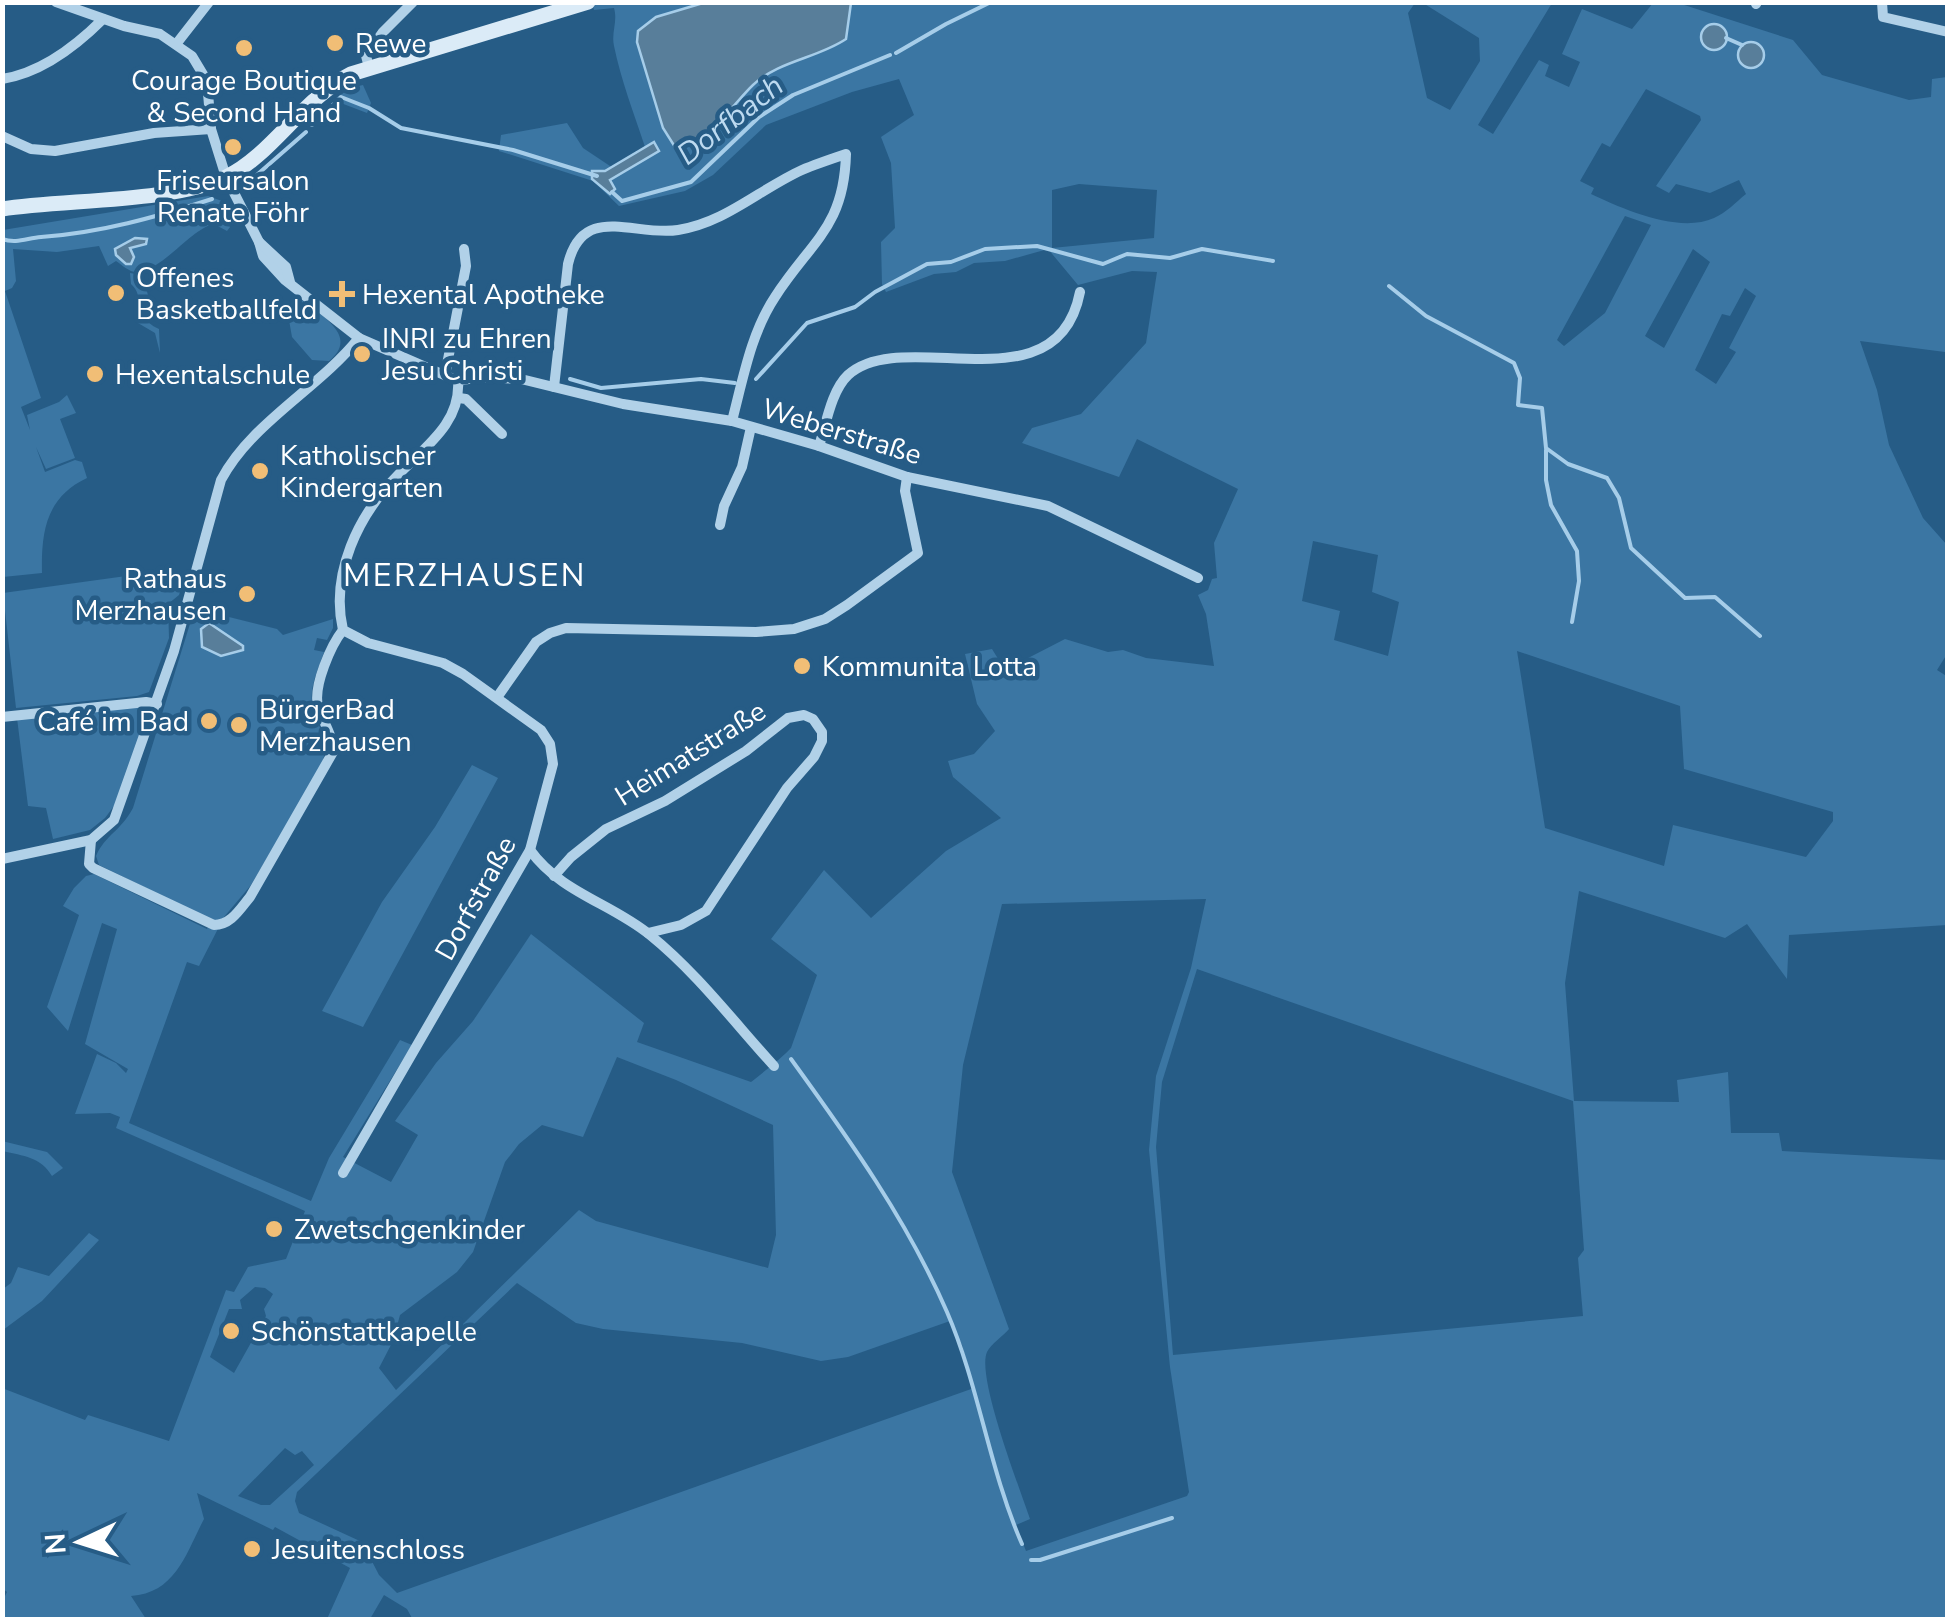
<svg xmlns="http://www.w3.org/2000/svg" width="1950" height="1622" viewBox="0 0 1950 1622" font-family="'Nunito Sans',sans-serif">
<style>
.green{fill:#3b76a3;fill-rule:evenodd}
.water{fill:#587e9a;stroke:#a6cde9;stroke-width:2.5}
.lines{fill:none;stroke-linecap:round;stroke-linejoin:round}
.stream{stroke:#a6cde9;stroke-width:4}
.street{stroke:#b1d1e8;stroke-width:10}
.secondary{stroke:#dbebf7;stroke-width:15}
.poi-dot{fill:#f1be76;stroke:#265c86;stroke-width:4}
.labels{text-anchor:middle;stroke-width:9;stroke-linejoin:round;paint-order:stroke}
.poi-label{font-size:28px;fill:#fff;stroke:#265c86;text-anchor:start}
.street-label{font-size:28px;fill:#fff;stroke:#265c86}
.water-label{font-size:30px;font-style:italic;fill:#bddaf0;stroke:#265c86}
.quarter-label{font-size:32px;letter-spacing:2.5px;fill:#fff;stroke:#265c86}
</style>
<rect width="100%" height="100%" fill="#265c86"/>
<g class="green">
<path d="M592,3H1415L1408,13L1427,98L1450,110L1480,61L1479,38L1423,3H1552L1478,125L1493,134L1539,60L1549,65L1545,76L1569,87L1580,62L1562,54L1582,9L1632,29L1653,3H1678L1793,40L1822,75L1909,100L1931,97L1932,79L1947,77V355L1945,352L1860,341L1877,390L1889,445L1923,518L1947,545V654L1937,670L1948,677L1947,925L1789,935L1787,979L1747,924L1725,938L1579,891L1565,983L1574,1101L1679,1102L1677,1080L1728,1072L1731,1133H1779L1782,1151L1947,1160V1619L413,1620L407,1609L384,1595L370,1619H327L350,1568L275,1527L273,1530L197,1493L204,1519C186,1553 176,1593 131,1596L146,1619H3V1600L7,1592L2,1588V1388L85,1420L88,1415L169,1441L226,1290L234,1292L248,1267L286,1259L305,1211L116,1128L120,1117L110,1113L75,1114L97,1054L116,1063L126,1073L128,1069L85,1044L117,929L102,923L68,1031L47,1007L79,915L63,906L74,888L86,876L94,874L207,929L212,920L99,865L96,856C106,834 120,832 133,808L193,614L201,610L277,629L283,635L333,619V628L327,640L317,638L314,650L324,652C319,667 310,686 312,701C315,727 331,735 322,764L251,885L224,917L199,966L187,962L129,1123L311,1201L329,1158L400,1040L412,1045L343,1157L391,1182L418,1135L395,1121L436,1063L473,1021L531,934L644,1023L637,1042L751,1082C761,1074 783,1057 791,1048L817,975L771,939L824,870L871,918L946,851L1001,818L953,777L948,761L974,754L995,731L977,704L965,654L992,649L1005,670L1065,639L1108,652L1123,650L1146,658L1214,666L1206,614L1198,595L1208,590L1212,579L1217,578L1214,543L1238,489L1137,439L1119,477L1022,443L1032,428L1081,414L1146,343L1157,272L1132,271L1078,285L1048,249L1005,261L974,263L956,272L934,274L886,292L882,284L881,242L895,228L891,163L881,137L914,115L899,79L852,92L766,125L713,175L685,191L619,206L593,181L499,151L501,135L567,123L583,148L622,174L659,151L654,142L645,147C634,114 621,80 614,46C611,32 618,22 614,8L594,10ZM1646,89L1700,116L1701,120L1656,186L1669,193L1676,184L1710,193L1739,180L1746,194C1736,202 1726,213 1714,218C1679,234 1623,209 1591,194L1594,188L1580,181L1602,143L1610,147ZM1079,184L1157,190L1154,238L1052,248V190ZM1625,216L1651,225L1605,313L1564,346L1557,340ZM1693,249L1710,262L1664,348L1645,336ZM1745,288L1756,296L1729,348L1736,352L1716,384L1695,370L1722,314L1730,316ZM1313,541L1378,555L1372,592L1399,602L1388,656L1334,640L1340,611L1302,601ZM1517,651L1680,706L1684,769L1833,812V821L1806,857L1673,825L1664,866L1545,828ZM1206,899L1191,968L1156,1076L1149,1150L1170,1367L1189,1492L1187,1496L1026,1551L1016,1525L1030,1519C1020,1489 976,1376 987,1352C991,1344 1003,1336 1009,1329L952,1172L963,1065L1002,904ZM1197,969L1573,1101L1584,1250L1578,1258L1583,1316L1173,1355L1156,1147L1162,1082ZM617,1057L676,1080L773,1125L776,1235L768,1268L596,1221L579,1210L396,1390L379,1368L393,1341L400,1315L457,1272L473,1252L505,1162L519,1144L542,1125L583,1137ZM517,1283L576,1323L603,1329L742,1343L821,1361L848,1357L950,1321L962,1345L974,1388L397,1593L379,1575L362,1542L299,1513L295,1501L297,1492ZM255,1287L265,1288L273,1294L264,1309L266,1316L234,1373L210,1357L229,1309H242L240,1300ZM285,1448L295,1455L302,1451L314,1465L270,1505H261L238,1496Z"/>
<polygon points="363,85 371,103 367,113 333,100 350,88"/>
<path d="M208,196L222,201L220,206L230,227L227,231L214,224C192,228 164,269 138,272C130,273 122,265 116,261L108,266L99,246L57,252L13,249L16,281L12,288L5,291L41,398L21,407L30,430L27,415L59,402L67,395L76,413L60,419L75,458L46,469L36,447L45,472L75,460L82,462L87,478C46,497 41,532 42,573L3,577V230Z"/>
<path d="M130,273L141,275C144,284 149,292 148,301C147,317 142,321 159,329L160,353L155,333L138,323C136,309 144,296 131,284Z"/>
<path d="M299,298C319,314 361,336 329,361L312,360L292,337L289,320H296L297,307L290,306L292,300Z"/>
<polygon points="148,573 183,582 179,595 168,604 169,638 149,692 137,696 16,708 3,593"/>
<polygon points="136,706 149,711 117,802 105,818 90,830 53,839 46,808 28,806 17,718 44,717 44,726 59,726 61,717"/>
<polygon points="472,765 498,778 363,1027 322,1011 382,902 435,827"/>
<path d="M2,1141L47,1152L63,1168L52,1176C41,1157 23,1156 3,1151Z"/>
<polygon points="89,1233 99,1240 42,1301 3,1330 3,1289 11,1283 18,1267 49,1276"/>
</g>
<g class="water">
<path d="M703,3V2L851,3L846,39C818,58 778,61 753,85C734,103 701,151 675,147L663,128L637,42L638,31L656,17Z"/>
<circle cx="1714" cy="37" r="13"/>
<circle cx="1751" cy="55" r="13"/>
<polygon points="654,142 659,151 610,180 615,189 610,194 592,179 592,171 605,171"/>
<polygon points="135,238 147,239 146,244 130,248 134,257 131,264 126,264 116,255 115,249"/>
<polygon points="209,623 243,646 243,650 221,656 202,647 201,629"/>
</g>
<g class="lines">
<g class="stream">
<polyline points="1726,38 1742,45"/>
<polyline points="896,53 946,24 991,2"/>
<polyline points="312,125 341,97 369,108 401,128 513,150 597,176"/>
<polyline points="251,180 306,132"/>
<polyline points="612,192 622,201 691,182 759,117 793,95 890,55"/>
<path d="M2,239C17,244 27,238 41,237C100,233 156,217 212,199"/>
<polyline points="1389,286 1426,316 1514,363 1520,378 1518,405 1542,408 1546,448 1568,464 1607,478 1619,498 1631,548 1685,598 1715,597 1760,636"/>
<polyline points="570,379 601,388 701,379 735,383"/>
<polyline points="756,379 807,323 855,307 875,292 927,264 951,262 985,249 1037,246 1103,264 1127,254 1170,258 1202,249 1273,261"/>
<polyline points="1546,450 1546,480 1551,505 1577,551 1579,581 1572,622"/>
<path d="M791,1059C849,1139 907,1220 947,1312C979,1386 989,1469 1022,1544"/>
<polyline points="1031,1560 1040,1560 1172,1518"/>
</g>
<g class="street">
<polyline points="56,2 124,26 160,34 192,56 207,81 211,129 226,177 259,242 263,256 285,280 359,338 458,381"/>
<polyline points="1882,2 1883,17 1948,32"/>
<polyline points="1756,4 1757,2"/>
<polyline points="177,43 209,2"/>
<polyline points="369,67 366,56 383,32 413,2"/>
<path d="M2,79C41,73 76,46 103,19"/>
<polyline points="2,136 31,149 55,151 154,133 211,129"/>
<polyline points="259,242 286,267 290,282"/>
<polyline points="445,375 466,266 464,249"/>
<polyline points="458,381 478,377 521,379 623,404 732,421 819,446 907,477 1048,506 1198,578"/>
<path d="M554,387L568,264C583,202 635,237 678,230C725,223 760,189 802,170C816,164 831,159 846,154C844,228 811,241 775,297C751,333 743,379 732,421"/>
<polyline points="459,398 466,399 502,434"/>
<path d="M819,446C826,425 831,391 848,375C904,324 1057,411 1080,292"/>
<polyline points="720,525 724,506 742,467 751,427"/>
<polyline points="498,696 536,642 550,633 566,628 756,632 794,629 825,619 847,605 918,553 905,491 907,477"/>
<polyline points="2,717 146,702 157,704"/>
<path d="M91,840L89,864L93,868L214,925C231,925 240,909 250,897L333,752C333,734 323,723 318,706C313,686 331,645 343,630"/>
<path d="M530,850C561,893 611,903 650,935C696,972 734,1022 774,1066"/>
<path d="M2,859L91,840L114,820L174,651L221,480C252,422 318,389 359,338"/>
<polyline points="554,876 571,857 606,829 665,801 746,751 788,718 804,715 813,719 822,732 822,741 814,757 787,788 706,911 681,925 648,933"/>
<path d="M343,1173L530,850L553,764L550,744L541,730L463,674L443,663L368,643L343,630C330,574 358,515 398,475C425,447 461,423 458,381"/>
</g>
<path class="secondary" d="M2,209C66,199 170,203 226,177C272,155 302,99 351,74L588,2"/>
</g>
<g class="poi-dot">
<circle cx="335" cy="43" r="10"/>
<circle cx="244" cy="48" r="10"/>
<circle cx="233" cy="147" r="10"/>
<circle cx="116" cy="293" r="10"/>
<path d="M337 279h10v10h10v10h-10v10h-10v-10h-10v-10h10z"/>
<circle cx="362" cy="354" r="10"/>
<circle cx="95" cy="374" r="10"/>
<circle cx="260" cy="471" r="10"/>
<circle cx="247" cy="594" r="10"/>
<circle cx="802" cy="666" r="10"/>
<circle cx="209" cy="721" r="10"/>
<circle cx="239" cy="725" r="10"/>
<circle cx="274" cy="1229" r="10"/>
<circle cx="231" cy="1331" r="10"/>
<circle cx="252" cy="1549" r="10"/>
</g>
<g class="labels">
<g class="poi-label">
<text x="355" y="53">Rewe</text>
<text x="244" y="90" text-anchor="middle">Courage Boutique<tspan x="244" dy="32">&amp; Second Hand</tspan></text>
<text x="233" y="190" text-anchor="middle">Friseursalon<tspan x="233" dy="32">Renate Föhr</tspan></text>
<text x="136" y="287">Offenes<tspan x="136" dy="32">Basketballfeld</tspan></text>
<text x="362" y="304">Hexental Apotheke</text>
<text x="382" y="348">INRI zu Ehren<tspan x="382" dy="32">Jesu Christi</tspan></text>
<text x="115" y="384">Hexentalschule</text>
<text x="280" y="465">Katholischer<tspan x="280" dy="32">Kindergarten</tspan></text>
<text x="227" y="588" text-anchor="end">Rathaus<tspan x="227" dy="32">Merzhausen</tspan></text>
<text x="822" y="676">Kommunita Lotta</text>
<text x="259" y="719">BürgerBad<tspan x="259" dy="32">Merzhausen</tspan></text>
<text x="189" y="731" text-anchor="end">Café im Bad</text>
<text x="294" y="1239">Zwetschgenkinder</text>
<text x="251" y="1341">Schönstattkapelle</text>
<text x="272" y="1559">Jesuitenschloss</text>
</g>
<g class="street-label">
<text transform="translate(842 431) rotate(17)" y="10">Weberstraße</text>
<text transform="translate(690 753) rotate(-32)" y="10">Heimatstraße</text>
<text transform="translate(475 898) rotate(-61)" y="10">Dorfstraße</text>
</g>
<g class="water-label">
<text transform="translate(730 120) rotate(-38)" y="10">Dorfbach</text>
</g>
<g class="quarter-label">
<text x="465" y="586">MERZHAUSEN</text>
</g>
</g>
<rect width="1950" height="1622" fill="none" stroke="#ffffff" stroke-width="10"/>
<g transform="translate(80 1542) rotate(266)" stroke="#265c86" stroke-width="8" paint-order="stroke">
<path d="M0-8L18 38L0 25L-18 38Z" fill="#ffffff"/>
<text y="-15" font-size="28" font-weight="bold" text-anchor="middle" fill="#ffffff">N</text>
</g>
</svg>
